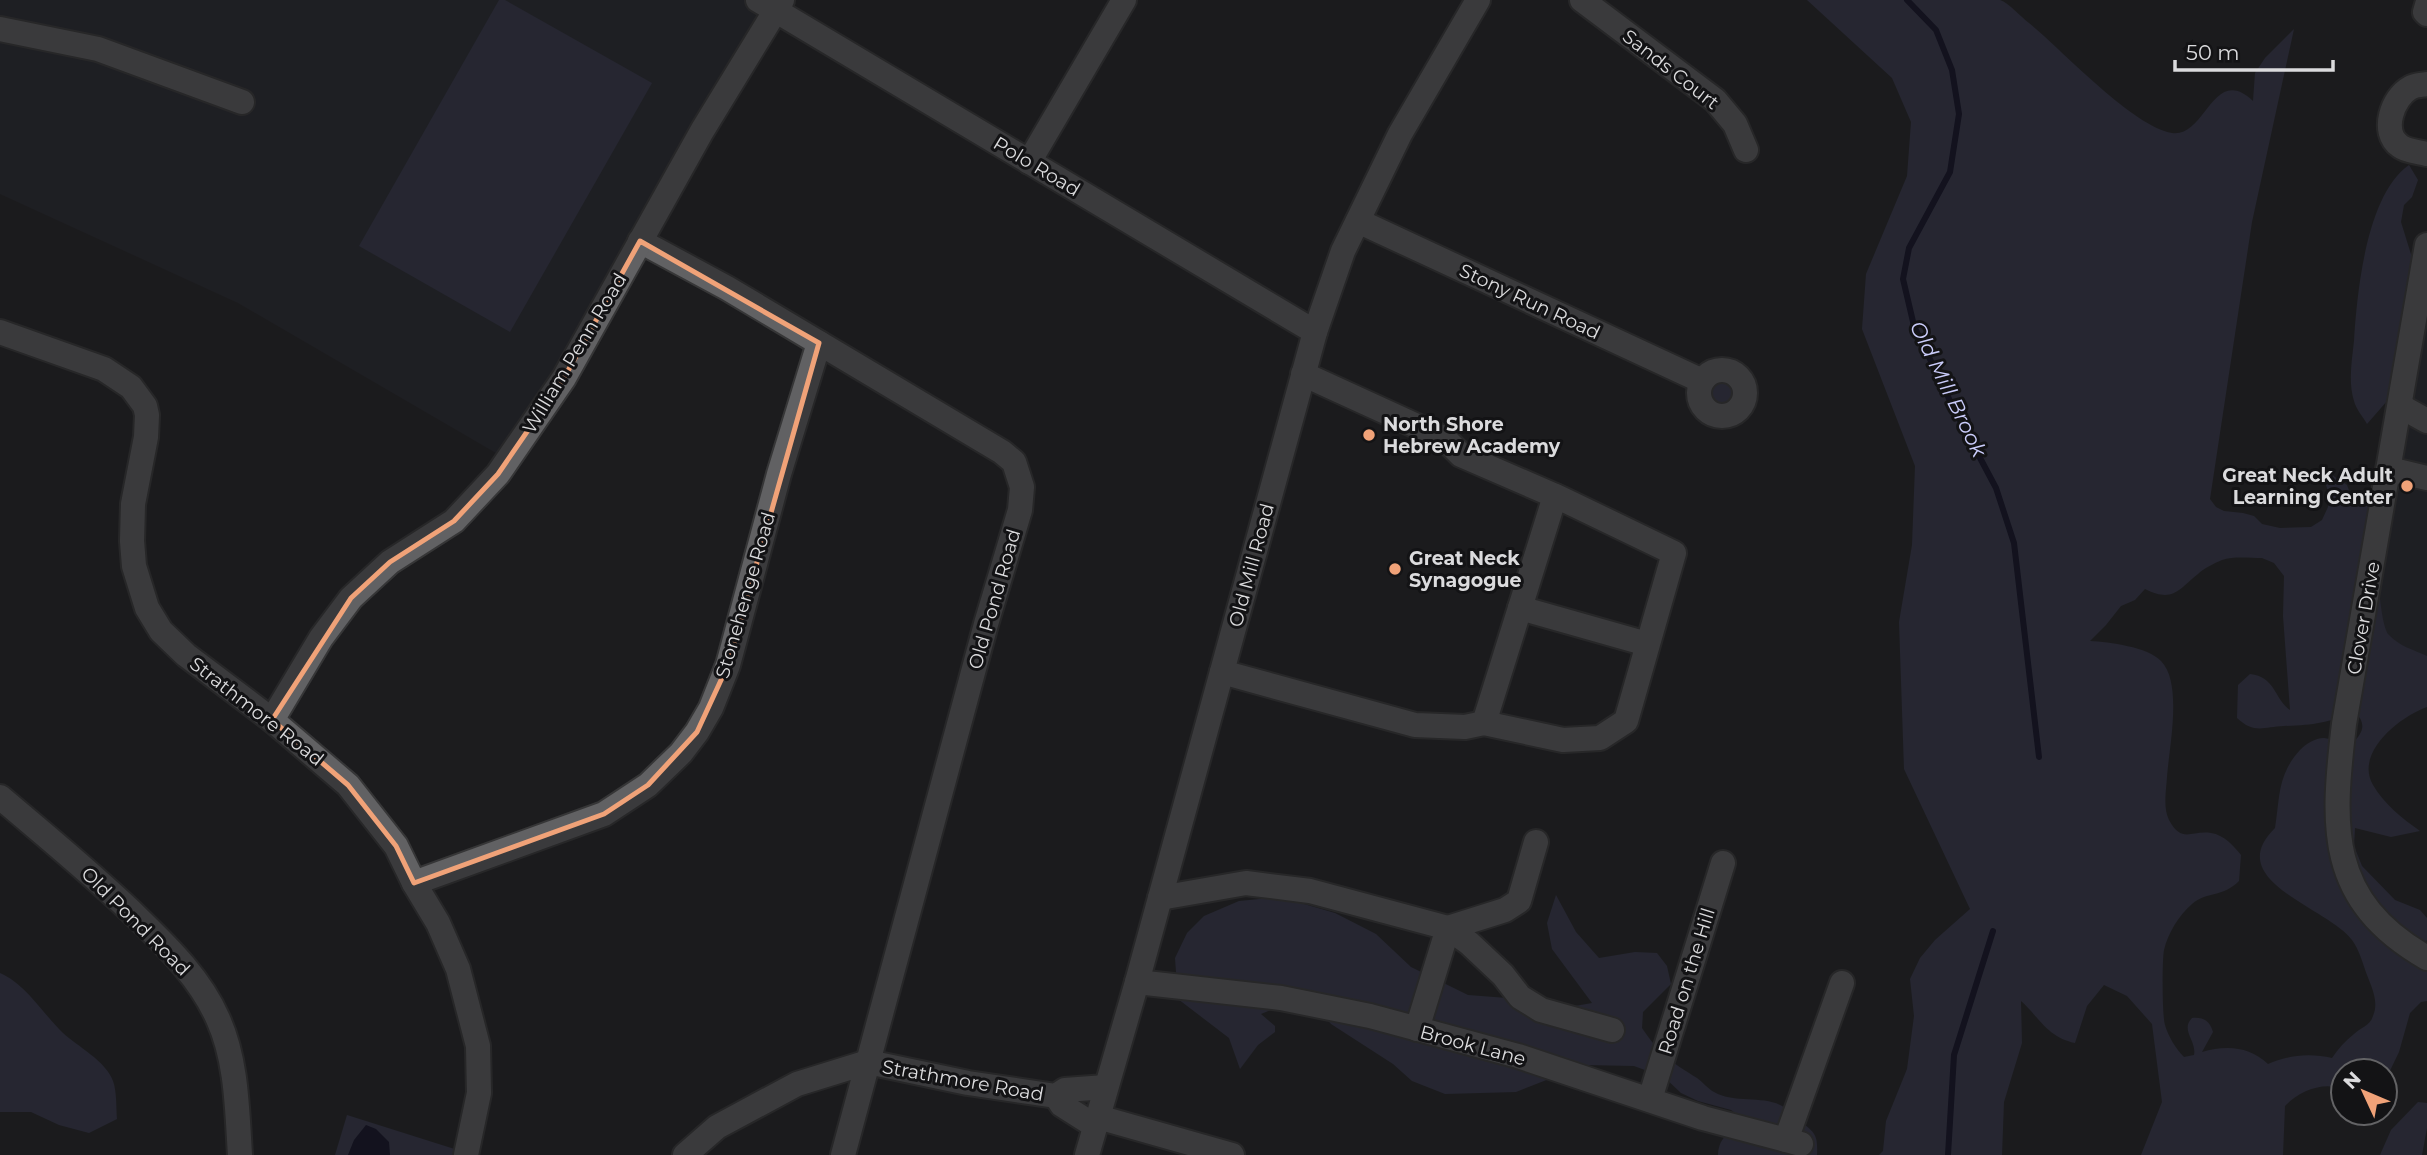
<svg xmlns="http://www.w3.org/2000/svg" width="2427" height="1155" viewBox="0 0 2427 1155" font-family="Montserrat,sans-serif">
<style>
.built{fill:#23242b}
.green{fill:#33344a;fill-rule:evenodd}
.water{fill:#09071f}
.lines{fill:none;stroke-linecap:round;stroke-linejoin:round}
.stream{stroke:#09071f;stroke-width:6}
.minor-casing{stroke:#363637;stroke-width:28}
.minor{stroke:#616163;stroke-width:24}
.marked{fill:none;stroke:#f0a278;stroke-width:5;stroke-linejoin:round}
.poi-dot{fill:#f0a278;stroke:#131315;stroke-width:2.5}
.labels{text-anchor:middle;stroke-width:6;stroke-linejoin:round;paint-order:stroke}
.street-label{font-size:19px;fill:#dbdbdd;stroke:#131315}
.poi-label{font-size:19px;font-weight:bold;fill:#dbdbdd;stroke:#131315;text-anchor:start}
.water-label{font-size:21px;font-style:italic;fill:#caccfa;stroke:#131315}
</style>
<rect width="100%" height="100%" fill="#1c1c1e"/>
<g class="built">
<polygon points="0,0 758,0 776,11 508,460 238,303 0,194"/>
<polygon points="2427,245 2427,697 2352,699"/>
</g>
<g class="green">
<polygon points="499,0 505,0 652,83 510,332 359,246"/>
<path d="M1807,0C1855,0 1904,0 1952,0C1964,0 1988,0 2000,0C2009,3 2021,17 2029,23C2063,51 2132,126 2172,133C2206,138 2213,63 2253,101L2255,73L2265,58L2294,29L2252,222L2210,499L2216,507L2224,511L2243,513L2254,516L2262,524L2280,528L2311,527L2322,520L2328,507L2329,494L2325,482L2329,473L2347,485L2350,493L2363,492L2375,501C2376,524 2377,622 2389,635C2399,646 2414,650 2427,656V707C2401,716 2354,752 2373,785C2384,804 2403,819 2420,831L2391,837L2355,828L2354,846L2362,866L2395,900L2420,910L2427,918V940L2423,945L2427,966V1001L2421,1002L2410,1013L2399,1052L2385,1081V1071H2343V1089C2323,1081 2299,1091 2285,1106L2283,1155H2141L2162,1102L2152,1024L2127,996L2104,985L2087,1006L2075,1043C2047,1037 2040,1018 2021,1001L2022,1043L2004,1102L2002,1155H1879L1883,1151L1886,1121L1907,1069L1914,1016L1910,979L1920,958L1935,940L1970,909L1904,769L1899,622L1912,545L1915,466L1862,329L1866,274L1907,176L1911,122L1892,78ZM2262,558L2274,563L2284,576L2283,616L2290,710C2274,699 2276,677 2250,674L2238,685L2237,718C2254,734 2263,727 2284,726C2314,725 2327,723 2355,712C2367,724 2363,733 2352,744C2343,743 2333,739 2324,738C2315,738 2306,744 2300,750C2277,775 2280,798 2275,828C2221,881 2327,907 2352,940C2359,949 2363,964 2367,975C2372,988 2379,1002 2373,1016C2370,1026 2360,1028 2354,1034C2345,1041 2338,1049 2332,1058C2310,1053 2288,1055 2268,1064C2249,1046 2226,1045 2202,1052L2213,1032C2210,1021 2203,1017 2192,1018C2180,1030 2197,1041 2194,1055L2184,1057C2176,1049 2168,1036 2165,1025C2162,1016 2162,959 2164,950C2168,933 2179,915 2192,904C2207,891 2222,898 2239,881L2241,855C2233,845 2224,835 2211,833C2191,830 2182,844 2169,820C2163,808 2166,791 2167,777C2169,748 2183,683 2161,661C2148,647 2109,642 2090,641L2106,625L2121,606L2135,600L2145,589C2173,603 2178,590 2198,574C2204,568 2215,563 2222,560C2233,556 2250,558 2262,558Z"/>
<path d="M2409,165L2418,180L2412,197L2404,205L2401,222L2414,264L2394,393L2367,424C2363,417 2356,409 2354,401C2348,382 2352,360 2354,341C2357,293 2366,195 2409,165Z"/>
<circle cx="1721" cy="393" r="18"/>
<path d="M1556,895L1576,932L1599,958L1635,952L1657,953L1667,966L1671,984L1643,1012L1642,1028C1661,1056 1670,1061 1697,1078C1703,1082 1708,1089 1714,1092C1735,1104 1763,1095 1782,1106C1788,1109 1794,1115 1799,1120C1815,1133 1818,1134 1817,1155H1718C1719,1135 1732,1130 1748,1123L1731,1110L1698,1101L1681,1093L1664,1077L1634,1066L1585,1065L1516,1092L1445,1094L1412,1081L1393,1064L1331,1024L1317,1008L1308,990L1283,1005L1261,1014L1275,1026V1032L1258,1045L1240,1069L1229,1038L1178,999L1175,958L1187,933L1204,916L1239,901L1280,897L1335,913L1376,934L1411,967L1468,995L1520,999L1552,1010L1592,1003L1552,949L1547,923Z"/>
<path d="M0,973C26,984 43,1014 63,1033C77,1046 106,1061 113,1081C117,1092 116,1108 117,1119L89,1133L59,1125L31,1112H0Z"/>
<polygon points="2418,1102 2427,1103 2427,1128 2422,1155 2380,1155 2391,1130"/>
<polygon points="347,1115 464,1152 463,1155 335,1155"/>
</g>
<polygon class="water" points="366,1125 376,1129 389,1142 390,1155 348,1155 354,1140"/>
<g class="lines">
<g class="stream">
<polyline points="1907,0 1936,30 1952,70 1959,114 1950,172 1909,248 1903,279 1914,326 1953,407 1996,488 2014,543 2039,757"/>
<polyline points="1948,1155 1954,1055 1993,931"/>
</g>
<g class="minor-casing">
<g id="minor">
<polyline points="758,0 1315,332"/>
<polyline points="1582,0 1715,100 1735,124 1746,150"/>
<polyline points="2427,5 2425,12 2427,14"/>
<polyline points="0,29 98,49 242,102"/>
<path d="M2427,84C2422,85 2415,85 2410,88C2393,97 2380,132 2400,146C2406,151 2419,152 2427,154"/>
<polyline points="1029,162 1124,0"/>
<polyline points="1358,221 1702,381"/>
<polyline points="640,241 727,288 1002,452 1014,462 1022,487 1020,510 986,624 843,1155"/>
<path d="M2427,245L2344,724C2332,827 2326,900 2427,958"/>
<polyline points="0,332 104,369 131,387 145,406 147,415 146,437 133,504 132,541 134,566 147,608 161,631 186,655 272,720 348,785 396,846 414,883 438,923 458,969 478,1046 479,1093 466,1155"/>
<circle cx="1722" cy="393" r="23"/>
<polyline points="2400,406 2427,421"/>
<polyline points="2389,469 2427,478"/>
<polyline points="1520,608 1647,644"/>
<polyline points="1222,672 1415,725 1465,727 1484,723 1563,740 1600,738 1626,721 1674,553 1560,498 1461,455 1445,439 1303,374"/>
<polyline points="272,720 321,638 351,598 390,562 454,521 498,474 564,378 702,131 782,0"/>
<polyline points="1484,723 1555,496"/>
<path d="M0,797C47,837 95,876 140,920C170,949 201,980 218,1019C237,1061 237,1110 240,1155"/>
<polyline points="414,883 604,814 648,785 681,753 697,732 711,708 728,665 779,474 819,343"/>
<polyline points="1160,898 1246,883 1310,891 1448,928 1417,1029"/>
<polyline points="1448,928 1469,943 1503,975 1520,997 1541,1010 1612,1030"/>
<polyline points="1448,928 1505,910 1519,901 1536,842"/>
<polyline points="1137,982 1281,998 1370,1016 1518,1056 1703,1118 1801,1144"/>
<polyline points="1056,1096 1062,1105 1095,1126"/>
<polyline points="1650,1099 1723,863"/>
<polyline points="1098,1117 1232,1155"/>
<polyline points="1786,1140 1842,983"/>
<polyline points="685,1155 717,1127 797,1084 868,1062 968,1083 1056,1096 1065,1090 1106,1087"/>
<polyline points="1087,1155 1137,982 1315,332 1343,251 1400,134 1478,0"/>
</g>
</g>
<use href="#minor" class="minor"/>
</g>
<path d="M0 0H2427V1155H0ZM640,241L819,343L728,665L697,732L648,785L604,814L414,883L396,846L348,785L272,720L351,598L390,562L454,521L498,474L564,378Z" fill="#1c1c1e" fill-opacity=".55" fill-rule="evenodd"/>
<path class="marked" d="M640,241L819,343L728,665L697,732L648,785L604,814L414,883L396,846L348,785L272,720L351,598L390,562L454,521L498,474L564,378Z"/>
<g class="poi-dot">
<circle cx="1369" cy="435" r="7"/>
<circle cx="2407" cy="486" r="7"/>
<circle cx="1395" cy="569" r="7"/>
</g>
<g class="labels">
<g class="street-label">
<text transform="translate(1671 69) rotate(38)" y="7">Sands Court</text>
<text transform="translate(1037 166) rotate(31)" y="7">Polo Road</text>
<text transform="translate(1530 301) rotate(25)" y="7">Stony Run Road</text>
<text transform="translate(574 353) rotate(-59)" y="7">William Penn Road</text>
<text transform="translate(1251 565) rotate(-75)" y="7">Old Mill Road</text>
<text transform="translate(745 595) rotate(-74)" y="7">Stonehenge Road</text>
<text transform="translate(994 599) rotate(-74)" y="7">Old Pond Road</text>
<text transform="translate(2363 618) rotate(-80)" y="7">Clover Drive</text>
<text transform="translate(257 711) rotate(38)" y="7">Strathmore Road</text>
<text transform="translate(136 921) rotate(45)" y="7">Old Pond Road</text>
<text transform="translate(1686 981) rotate(-73)" y="7">Road on the Hill</text>
<text transform="translate(1473 1045) rotate(15)" y="7">Brook Lane</text>
<text transform="translate(963 1080) rotate(10)" y="7">Strathmore Road</text>
</g>
<g class="poi-label">
<text x="1383" y="431">North Shore<tspan x="1383" dy="22">Hebrew Academy</tspan></text>
<text x="2393" y="482" text-anchor="end">Great Neck Adult<tspan x="2393" dy="22">Learning Center</tspan></text>
<text x="1409" y="565">Great Neck<tspan x="1409" dy="22">Synagogue</tspan></text>
</g>
<g class="water-label">
<text transform="translate(1948 389) rotate(64)" y="7">Old Mill Brook</text>
</g>
</g>
<g transform="translate(2364 1092) rotate(314)"><circle r="33" fill="#131315" stroke="#636365" stroke-width="2"/>
<path d="M0-5L12 26L0 18L-12 26Z" fill="#f0a278"/>
<text y="-10" font-size="19" font-weight="bold" text-anchor="middle" fill="#dbdbdd">N</text>
</g>
<path d="M2175 60v10h158v-10" fill="none" stroke="#dbdbdd" stroke-width="3.5"/>
<text x="2186" y="60" font-size="21" fill="#dbdbdd" stroke="#131315" stroke-width="5" paint-order="stroke">50 m</text>
</svg>
